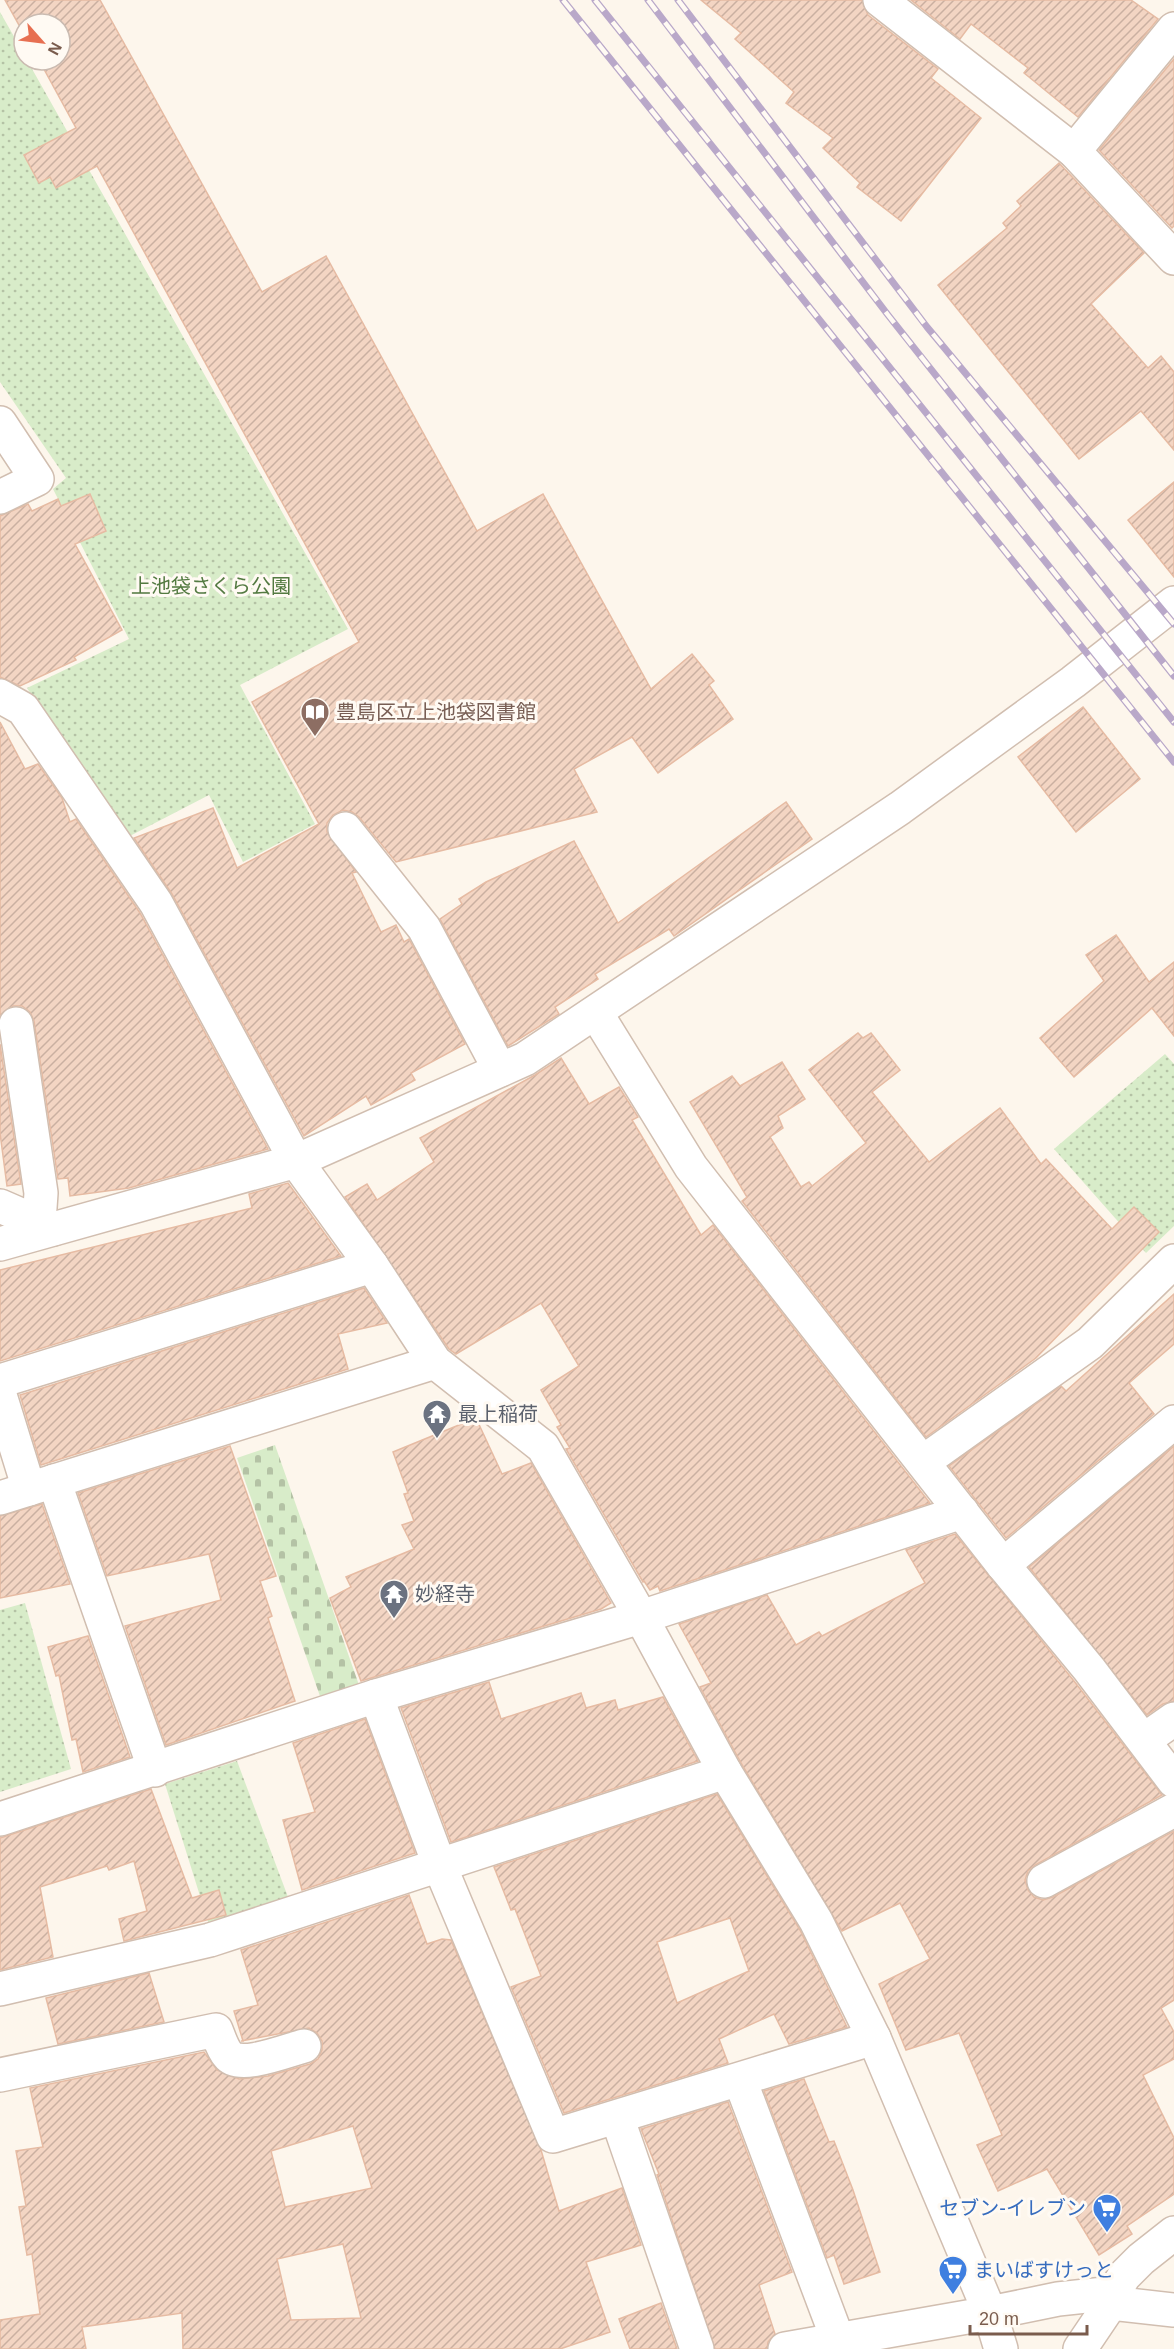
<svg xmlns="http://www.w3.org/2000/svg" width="1174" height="2349" viewBox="0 0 1174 2349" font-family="Helvetica,'Noto Sans JP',sans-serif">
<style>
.green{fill:url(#green-dots)}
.cemetery{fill:url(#cemetery-stones)}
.building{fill:url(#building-hatch);stroke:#e6bba3;stroke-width:1.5;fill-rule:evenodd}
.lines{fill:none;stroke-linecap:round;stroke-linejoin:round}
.minor-casing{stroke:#d1beb0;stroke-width:36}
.minor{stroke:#fff;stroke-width:33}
.rail-casing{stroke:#b9a8c9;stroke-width:7}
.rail{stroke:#fffaf3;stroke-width:4.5;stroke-dasharray:14;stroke-linecap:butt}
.labels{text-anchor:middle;stroke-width:6;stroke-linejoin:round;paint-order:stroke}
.park-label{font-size:20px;fill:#537a41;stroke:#fffaf3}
.education-label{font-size:20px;fill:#785e54;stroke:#fffaf3;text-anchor:start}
.worship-label{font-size:20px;fill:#5b616d;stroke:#fffaf3;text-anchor:start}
.shop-label{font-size:20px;fill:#366cbe;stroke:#fffaf3;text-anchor:end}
</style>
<defs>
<pattern id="green-dots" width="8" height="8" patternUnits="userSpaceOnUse" patternTransform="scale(1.5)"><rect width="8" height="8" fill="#d8ecc9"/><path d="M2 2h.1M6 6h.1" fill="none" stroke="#b4c2a5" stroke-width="1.8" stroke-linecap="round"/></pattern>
<pattern id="cemetery-stones" width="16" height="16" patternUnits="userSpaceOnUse" patternTransform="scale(1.5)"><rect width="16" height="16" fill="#d8ecc9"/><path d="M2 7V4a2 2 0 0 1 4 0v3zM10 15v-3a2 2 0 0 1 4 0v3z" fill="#b4c2a5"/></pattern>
<pattern id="building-hatch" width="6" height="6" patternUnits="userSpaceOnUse" patternTransform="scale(1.5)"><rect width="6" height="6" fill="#f3d5c3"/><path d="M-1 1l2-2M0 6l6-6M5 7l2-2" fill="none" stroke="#cab0a1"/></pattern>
</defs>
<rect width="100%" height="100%" fill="#fdf6ec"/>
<g class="green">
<polygon points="0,12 24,54 24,60 27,60 348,629 240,685 315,824 243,862 209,795 126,838 27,688 129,639 53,489 66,478 0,382"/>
<polygon points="1165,1054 1174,1064 1174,1226 1146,1253 1054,1149"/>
<polygon points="25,1603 71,1769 0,1792 0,1610"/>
<polygon points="237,1761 288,1897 210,1928 165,1784"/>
</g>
<polygon class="cemetery" points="275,1445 359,1685 321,1699 237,1458"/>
<g class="building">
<polygon points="5,0 100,0 262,292 326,256 477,531 543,494 651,689 692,654 714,681 709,685 733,719 658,773 632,737 574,769 597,812 396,862 359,817 352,812 343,810 333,815 327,823 327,832 356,872 352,873 381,932 396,925 404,942 409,939 465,1044 411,1073 415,1080 371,1105 366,1096 304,1136 172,894 134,838 213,808 237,868 319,824 252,702 359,642 97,166 56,188 50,177 39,183 24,155 76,128 39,60 60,60 60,24 24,24 24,34"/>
<polygon points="701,0 862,0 868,15 938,69 931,78 981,118 901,221 857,187 860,183 823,148 833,138 786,103 794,92 735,39 741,33"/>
<polygon points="911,0 1131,0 1158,19 1078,117 1024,73 1028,68 971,24 960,39"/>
<polygon points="1174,59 1174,226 1172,228 1099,150"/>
<polygon points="1059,163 1144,253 1091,304 1148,368 1161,356 1174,372 1174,450 1141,411 1079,459 938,285 1007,228 1003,223 1021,206 1017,201"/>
<polygon points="1174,482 1174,577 1128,520"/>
<polygon points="90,494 106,531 75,544 122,630 74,657 76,660 20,686 0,677 0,516 28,504 32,511 58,499 61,506"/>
<polygon points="1083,707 1140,779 1076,832 1018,757"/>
<polygon points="0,722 25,769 38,764 62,798 70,822 76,819 140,913 268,1149 129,1188 70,1196 68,1178 58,1179 34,1021 30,1012 22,1006 13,1006 0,1015"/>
<polygon points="786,802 812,839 674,936 669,929 595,974 598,979 555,1007 559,1014 508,1046 440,919 462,904 459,899 486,882 574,841 618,923"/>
<polygon points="1116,935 1149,982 1174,962 1174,1036 1152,1008 1074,1077 1040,1038 1104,981 1086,955"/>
<polygon points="858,1033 863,1038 871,1033 900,1070 872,1092 929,1162 1000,1108 1041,1164 1046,1159 1112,1229 1134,1207 1159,1232 1036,1358 926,1437 742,1201 747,1197 690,1102 732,1076 740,1086 782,1062 805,1099 778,1116 783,1128 770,1137 801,1187 809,1182 812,1186 866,1143 809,1070"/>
<polygon points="0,1044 21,1184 7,1186 0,1133"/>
<polygon points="561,1058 589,1104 619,1087 638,1117 632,1120 701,1235 713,1225 930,1503 660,1591 658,1586 650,1590 644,1581 643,1582 566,1449 570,1448 557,1427 561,1425 541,1390 579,1366 541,1303 456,1354 449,1349 345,1197 367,1184 377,1200 434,1162 420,1138 535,1075"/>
<polygon points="288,1183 341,1256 0,1361 0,1270 252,1208 249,1194"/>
<polygon points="364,1288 387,1323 338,1334 348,1369 41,1465 20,1395"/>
<polygon points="1174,1294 1174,1344 1129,1383 1154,1414 1006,1538 949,1466 1061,1386 1066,1391"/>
<polygon points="476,1418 502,1474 531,1463 611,1603 601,1609 361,1681 330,1598 351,1587 346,1577 414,1549 402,1525 414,1521 404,1494 408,1493 393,1452"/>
<polygon points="230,1446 276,1576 260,1581 272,1616 268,1618 295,1701 166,1745 125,1626 221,1600 209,1554 107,1576 78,1493"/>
<polygon points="1174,1446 1174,1701 1163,1704 1147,1715 1029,1567"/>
<polygon points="42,1504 70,1584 0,1598 0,1516"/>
<polygon points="955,1534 1074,1681 1162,1795 1035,1865 1028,1871 1025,1880 1028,1890 1034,1897 1043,1900 1053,1897 1174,1831 1174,2000 1161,2008 1174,2032 1174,2059 1143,2075 1174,2138 1174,2194 1127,2226 1132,2234 1099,2255 1047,2169 998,2191 977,2145 1002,2135 959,2033 906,2050 879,1984 930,1959 900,1903 842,1931 741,1763 700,1687 711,1683 679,1624 767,1595 796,1645 819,1632 822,1636 925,1583 906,1550"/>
<polygon points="88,1636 130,1757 83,1772 76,1739 72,1740 59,1675 56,1676 48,1647"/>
<polygon points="489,1682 501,1719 581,1693 586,1708 615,1700 618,1710 663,1697 698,1761 451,1842 401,1708"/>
<polygon points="365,1719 415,1853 302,1890 283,1820 315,1812 293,1743"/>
<polygon points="151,1789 192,1898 219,1890 226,1915 124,1941 119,1919 147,1911 134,1861 109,1870 107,1866 40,1887 53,1957 0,1970 0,1838"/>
<path d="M717,1794L800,1930L847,2027L789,2044L774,2014L719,2039L728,2063L564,2113L511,1987L541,1976L515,1909L511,1910L494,1867ZM730,1918L749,1971L677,2003L657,1942Z"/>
<path d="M409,1895L427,1944L442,1939L451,1940L541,2150L559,2211L622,2188L641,2245L586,2262L610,2332L560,2349H183L182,2313L82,2327L86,2349H0V2320L40,2314L32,2254L27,2255L19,2207L26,2206L16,2151L43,2147L30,2088L204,2052L217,2070L239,2079L268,2076L310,2064L318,2059L322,2050V2041L317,2033L309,2028L241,2041H243L234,2011L258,2005L241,1950ZM353,2126L372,2188L285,2207L271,2151ZM343,2244L361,2318L291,2320L277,2259Z"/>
<polygon points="149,1973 164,2022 58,2044 46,1998"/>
<polygon points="804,2079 829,2142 834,2141 853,2190 880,2272 844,2284 834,2255 827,2258 764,2091"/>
<polygon points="728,2102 792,2272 759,2285 775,2334 768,2342 767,2349 715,2349 657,2175 659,2174 641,2129"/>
<polygon points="661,2303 677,2349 630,2349 619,2319"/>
</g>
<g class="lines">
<g class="minor-casing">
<g id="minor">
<polyline points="880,0 1074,151 1174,258"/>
<polyline points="1074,151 1174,29"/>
<polyline points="0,423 37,479 0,497"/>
<polyline points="0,696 23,709 156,903 296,1161 372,1266 435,1362 543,1447 641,1617 725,1772 816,1921 874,2038 990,2313 1001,2349"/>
<polyline points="345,829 424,928 500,1070"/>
<polyline points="596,1013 691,1167 1003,1565 1089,1669 1174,1781"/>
<polyline points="16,1024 41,1193 39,1222"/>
<polyline points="0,1206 53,1229"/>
<polyline points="0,1244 296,1161 525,1059 900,808 1073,682 1174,603"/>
<polyline points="0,1381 372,1266"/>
<polyline points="0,1395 29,1489"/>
<polyline points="923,1462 1090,1343 1174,1261"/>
<polyline points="54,1481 155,1770"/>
<polyline points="0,1498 435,1362"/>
<polyline points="1003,1565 1174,1422"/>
<polyline points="376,1696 439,1864 553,2136 874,2038"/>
<polyline points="1144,1740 1174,1719"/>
<polyline points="0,1819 376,1696 641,1617 962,1512"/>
<polyline points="1044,1881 1174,1810"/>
<polyline points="0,1989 210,1940 725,1772"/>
<path d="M0,2075L216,2030C219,2037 222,2048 228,2055C239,2070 288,2050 304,2046"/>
<polyline points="740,2080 838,2340"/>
<polyline points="617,2117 697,2349"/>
<polyline points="1111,2303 1174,2310"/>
<polyline points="785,2349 990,2313 1058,2299 1114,2293"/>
<polyline points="1080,2349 1111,2303 1114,2293 1124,2276 1141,2259 1174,2233"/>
</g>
</g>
<use href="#minor" class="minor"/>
<g class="rail-casing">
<g id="rail">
<polyline points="563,0 1174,762"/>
<polyline points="595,0 1174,722"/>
<polyline points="648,0 888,315 1174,676"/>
<polyline points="678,0 927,327 1174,624"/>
</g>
</g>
<use href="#rail" class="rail"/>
</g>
<defs>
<g id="library-pin" transform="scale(1.5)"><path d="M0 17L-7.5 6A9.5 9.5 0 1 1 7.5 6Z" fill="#8d6e63" stroke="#fffaf3"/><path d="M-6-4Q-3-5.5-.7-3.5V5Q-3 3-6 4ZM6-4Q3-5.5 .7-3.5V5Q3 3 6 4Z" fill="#fff"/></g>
<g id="temple-pin" transform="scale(1.5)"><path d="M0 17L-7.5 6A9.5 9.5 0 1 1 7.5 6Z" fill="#6b7280" stroke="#fffaf3"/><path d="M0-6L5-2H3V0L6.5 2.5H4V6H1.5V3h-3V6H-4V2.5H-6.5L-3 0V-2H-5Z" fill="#fff"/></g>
<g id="supermarket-pin" transform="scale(1.5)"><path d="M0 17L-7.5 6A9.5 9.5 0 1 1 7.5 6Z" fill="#3f7fe0" stroke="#fffaf3"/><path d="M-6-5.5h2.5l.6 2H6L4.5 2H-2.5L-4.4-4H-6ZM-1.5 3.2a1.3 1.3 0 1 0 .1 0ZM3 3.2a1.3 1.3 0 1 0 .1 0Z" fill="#fff"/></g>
</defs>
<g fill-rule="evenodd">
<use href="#library-pin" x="315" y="712"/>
<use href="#temple-pin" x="437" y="1414"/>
<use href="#temple-pin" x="394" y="1594"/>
<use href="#supermarket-pin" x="1107" y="2208"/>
<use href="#supermarket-pin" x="953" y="2270"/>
</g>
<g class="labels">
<g class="park-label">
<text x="211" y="593">上池袋さくら公園</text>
</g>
<g class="education-label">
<text x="336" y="719">豊島区立上池袋図書館</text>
</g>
<g class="worship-label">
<text x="458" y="1421">最上稲荷</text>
<text x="415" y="1601">妙経寺</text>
</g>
<g class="shop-label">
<text x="1086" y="2215">セブン-イレブン</text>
<text x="974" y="2277" text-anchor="start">まいばすけっと</text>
</g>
</g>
<g transform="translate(42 42) rotate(118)"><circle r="28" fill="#fffaf3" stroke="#cabbb1" stroke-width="1.5"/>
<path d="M0-4.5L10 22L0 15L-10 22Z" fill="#e76f51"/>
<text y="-9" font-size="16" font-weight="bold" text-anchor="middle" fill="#7a5c4d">N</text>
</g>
<path d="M970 2325v9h117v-9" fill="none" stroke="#7a5c4d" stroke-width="3"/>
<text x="979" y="2325" font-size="18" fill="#7a5c4d" stroke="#fffaf3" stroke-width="4.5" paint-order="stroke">20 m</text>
</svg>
